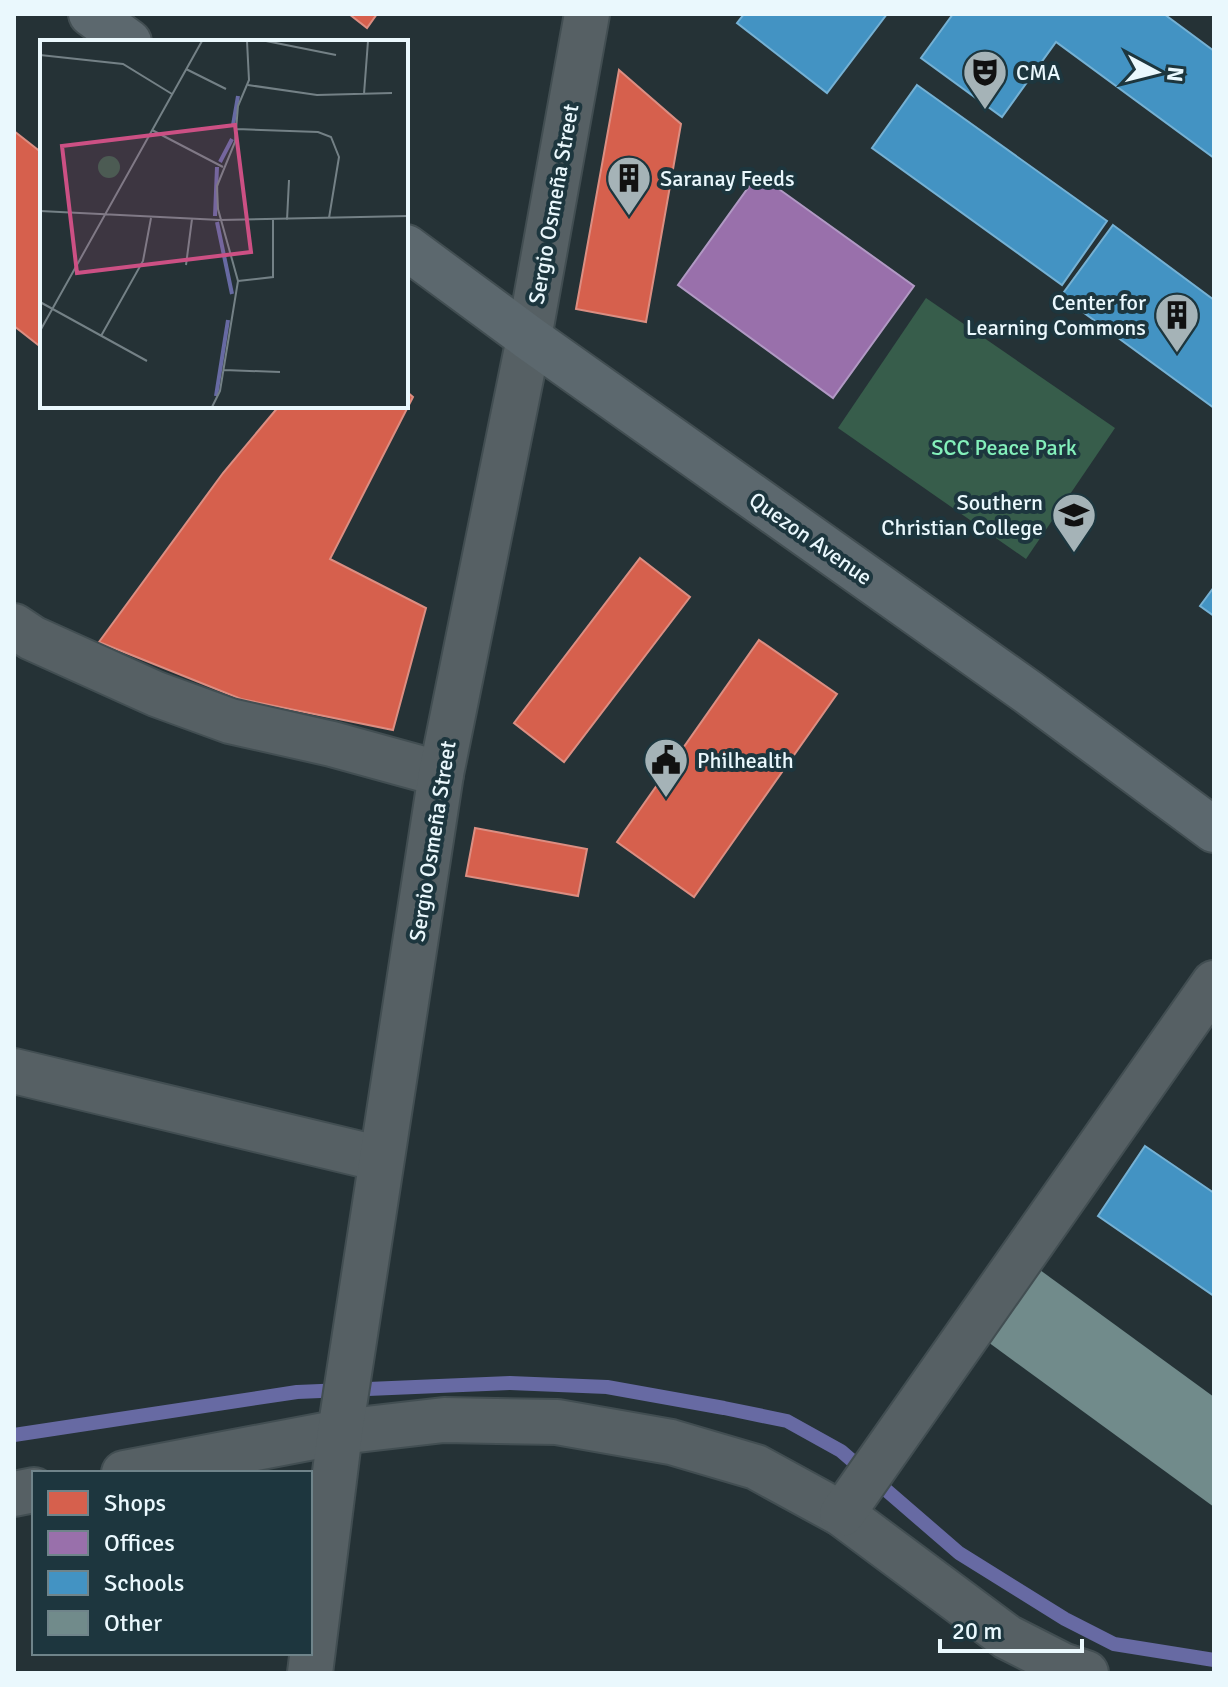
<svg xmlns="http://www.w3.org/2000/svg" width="1228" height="1687" viewBox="0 0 1228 1687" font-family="Signika,sans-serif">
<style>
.green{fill:#375d4b}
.shops{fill:#d6604d;stroke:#dc8e82;stroke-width:2}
.offices{fill:#9970ab;stroke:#b199c4;stroke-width:2}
.schools{fill:#4393c3;stroke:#75b1d4;stroke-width:2}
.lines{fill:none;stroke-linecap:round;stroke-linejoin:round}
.stream{stroke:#676aa3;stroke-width:14}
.building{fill:#718b8b}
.minor-casing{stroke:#424e52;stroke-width:48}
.major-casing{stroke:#424e52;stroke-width:48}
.minor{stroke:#566064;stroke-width:44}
.major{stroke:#5c686e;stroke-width:44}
.labels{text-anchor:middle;stroke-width:8;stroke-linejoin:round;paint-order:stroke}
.poi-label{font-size:22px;fill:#eaf8fd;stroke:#1d363e;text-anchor:start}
.street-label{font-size:22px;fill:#eaf8fd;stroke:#1d363e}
.park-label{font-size:22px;fill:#84f0bb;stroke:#1d363e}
.inset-river{fill:none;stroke:#676aa3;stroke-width:4}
.inset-road{fill:none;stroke:#748186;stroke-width:2}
.view{fill:#cc5084;fill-opacity:0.15;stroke:#cc5084;stroke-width:4}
.inset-edge{fill:none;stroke:#eaf8fd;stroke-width:4}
</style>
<rect width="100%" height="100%" fill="#253236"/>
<polygon class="green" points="926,298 1115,428 1026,559 838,428"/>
<g class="shops">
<polygon points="349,14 377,14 367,28"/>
<polygon points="619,70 681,124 646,322 576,309"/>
<polygon points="14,131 42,153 42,348 14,326"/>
<polygon points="406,391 413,397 330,559 426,608 393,730 241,699 99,642 223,473 279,406 406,406"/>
<polygon points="640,558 690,597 564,762 514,723"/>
<polygon points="759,640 837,694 694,897 617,842"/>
<polygon points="475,828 587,849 578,896 466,876"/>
</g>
<polygon class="offices" points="758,174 914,286 833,398 678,285"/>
<g class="schools">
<polygon points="744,14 887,14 827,93 737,23"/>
<polygon points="953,14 1164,14 1214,51 1214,158 1056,42 1002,117 921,58"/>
<polygon points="917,85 1107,221 1062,285 872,148"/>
<polygon points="1113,225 1214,300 1214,408 1061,296"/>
<polygon points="1214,587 1214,616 1200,606"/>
<polygon points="1145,1146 1214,1193 1214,1296 1098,1216"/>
</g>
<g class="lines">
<polyline class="stream" points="14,1435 297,1392 510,1383 607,1387 724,1408 787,1421 841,1451 959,1553 1065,1619 1114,1644 1214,1660"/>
</g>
<polygon class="building" points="1040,1270 1214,1397 1214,1507 988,1342"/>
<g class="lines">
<g class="minor-casing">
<g id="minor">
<polyline points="14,626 32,638 156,694 230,721 332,744 441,774"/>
<polyline points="14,1071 381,1159"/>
<polyline points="124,1473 340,1432 444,1420 557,1422 671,1442 756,1467 842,1514 1007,1637 1062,1665 1086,1673"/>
<polyline points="14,1494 34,1490"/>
<polyline points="842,1514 1214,983"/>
<polyline points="310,1673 340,1432 441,774 529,338 587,14"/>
</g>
</g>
<g class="major-casing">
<g id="major">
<polyline points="91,14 129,42"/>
<polyline points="406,247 529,338 1028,692 1214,830"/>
</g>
</g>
<use href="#minor" class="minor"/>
<use href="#major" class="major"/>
</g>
<defs>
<g id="theatre-pin" transform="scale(2.3)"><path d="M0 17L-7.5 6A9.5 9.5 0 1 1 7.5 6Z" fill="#a5b3b7" stroke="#1d363e"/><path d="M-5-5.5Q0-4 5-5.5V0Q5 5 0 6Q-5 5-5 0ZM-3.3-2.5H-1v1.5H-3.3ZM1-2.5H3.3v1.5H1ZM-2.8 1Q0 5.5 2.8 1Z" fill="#111"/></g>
<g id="building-pin" transform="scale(2.3)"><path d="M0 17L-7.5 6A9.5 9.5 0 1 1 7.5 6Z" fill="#a5b3b7" stroke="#1d363e"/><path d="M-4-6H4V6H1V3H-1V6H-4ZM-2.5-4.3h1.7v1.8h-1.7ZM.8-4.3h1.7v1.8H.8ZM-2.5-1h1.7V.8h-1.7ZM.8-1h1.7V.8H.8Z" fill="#111"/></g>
<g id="university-pin" transform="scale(2.3)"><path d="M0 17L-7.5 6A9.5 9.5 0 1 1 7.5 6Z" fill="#a5b3b7" stroke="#1d363e"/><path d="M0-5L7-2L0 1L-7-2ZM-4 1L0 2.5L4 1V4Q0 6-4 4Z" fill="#111"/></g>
<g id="civic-pin" transform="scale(2.3)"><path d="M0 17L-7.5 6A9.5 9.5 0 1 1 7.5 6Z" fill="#a5b3b7" stroke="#1d363e"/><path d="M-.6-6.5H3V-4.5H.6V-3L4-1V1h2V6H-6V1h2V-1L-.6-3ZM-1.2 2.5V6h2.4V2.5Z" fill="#111"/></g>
</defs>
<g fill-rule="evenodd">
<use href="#theatre-pin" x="985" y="72"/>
<use href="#building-pin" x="629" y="178"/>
<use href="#building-pin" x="1177" y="315"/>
<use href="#university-pin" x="1074" y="515"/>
<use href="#civic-pin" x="666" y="760"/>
</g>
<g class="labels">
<g class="poi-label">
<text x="1016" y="80">CMA</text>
<text x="660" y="186">Saranay Feeds</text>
<text x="1146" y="310" text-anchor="end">Center for<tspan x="1146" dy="25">Learning Commons</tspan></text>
<text x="1043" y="510" text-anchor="end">Southern<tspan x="1043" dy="25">Christian College</tspan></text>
<text x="697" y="768">Philhealth</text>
</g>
<g class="street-label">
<text transform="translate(553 204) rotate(-80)" y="8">Sergio Osmeña Street</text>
<text transform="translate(811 538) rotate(35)" y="8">Quezon Avenue</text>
<text transform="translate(432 841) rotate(-81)" y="8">Sergio Osmeña Street</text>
</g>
<g class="park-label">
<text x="1004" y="455">SCC Peace Park</text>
</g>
</g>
<g transform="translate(40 40)">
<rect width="368" height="368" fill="#253236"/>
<path d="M58 127a11 11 0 1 1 22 0a11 11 0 1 1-22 0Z" fill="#375d4b"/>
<path class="inset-river" d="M193,85L198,56M180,122L192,99M175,176L177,127M177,182L192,254M176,356L188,280"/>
<path class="inset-road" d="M226,1L296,15M0,15L83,24L132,54M146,29L186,49M208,45L277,55L352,53M324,54L328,1M197,89L278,92L291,97L299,117L289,178M112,90L183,127M0,171L180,180L368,176M247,180L249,140M146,225L152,179M198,241L233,237V180M0,262L107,321M0,291L162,1M61,296L103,221L111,178M184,330L240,332M172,367L180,351L198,241L178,169L177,146L195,102L198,66L209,40L207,1"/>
<path class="view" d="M195,85L211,212L37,233L22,106Z"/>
<rect width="368" height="368" class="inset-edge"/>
</g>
<rect width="1228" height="1687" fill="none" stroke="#eaf8fd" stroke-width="32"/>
<rect x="32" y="1471" width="280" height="184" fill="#1d363e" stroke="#6f848a" stroke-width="2"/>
<rect x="48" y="1491" width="40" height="24" fill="#d6604d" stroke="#6f848a" stroke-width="2"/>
<text x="104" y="1511" font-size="24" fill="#eaf8fd">Shops</text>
<rect x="48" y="1531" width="40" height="24" fill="#9970ab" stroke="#6f848a" stroke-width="2"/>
<text x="104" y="1551" font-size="24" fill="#eaf8fd">Offices</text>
<rect x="48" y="1571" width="40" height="24" fill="#4393c3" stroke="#6f848a" stroke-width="2"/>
<text x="104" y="1591" font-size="24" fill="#eaf8fd">Schools</text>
<rect x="48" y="1611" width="40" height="24" fill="#718b8b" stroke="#6f848a" stroke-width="2"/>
<text x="104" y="1631" font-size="24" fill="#eaf8fd">Other</text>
<g transform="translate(1156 72) rotate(97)" stroke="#1d363e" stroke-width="6" paint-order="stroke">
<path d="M0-6L14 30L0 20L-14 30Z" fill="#eaf8fd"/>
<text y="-12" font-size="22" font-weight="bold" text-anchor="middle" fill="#eaf8fd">N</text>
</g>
<path d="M940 1639v12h142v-12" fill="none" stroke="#eaf8fd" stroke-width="4"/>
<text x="952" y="1639" font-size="24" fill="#eaf8fd" stroke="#1d363e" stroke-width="6" paint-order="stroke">20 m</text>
</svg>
